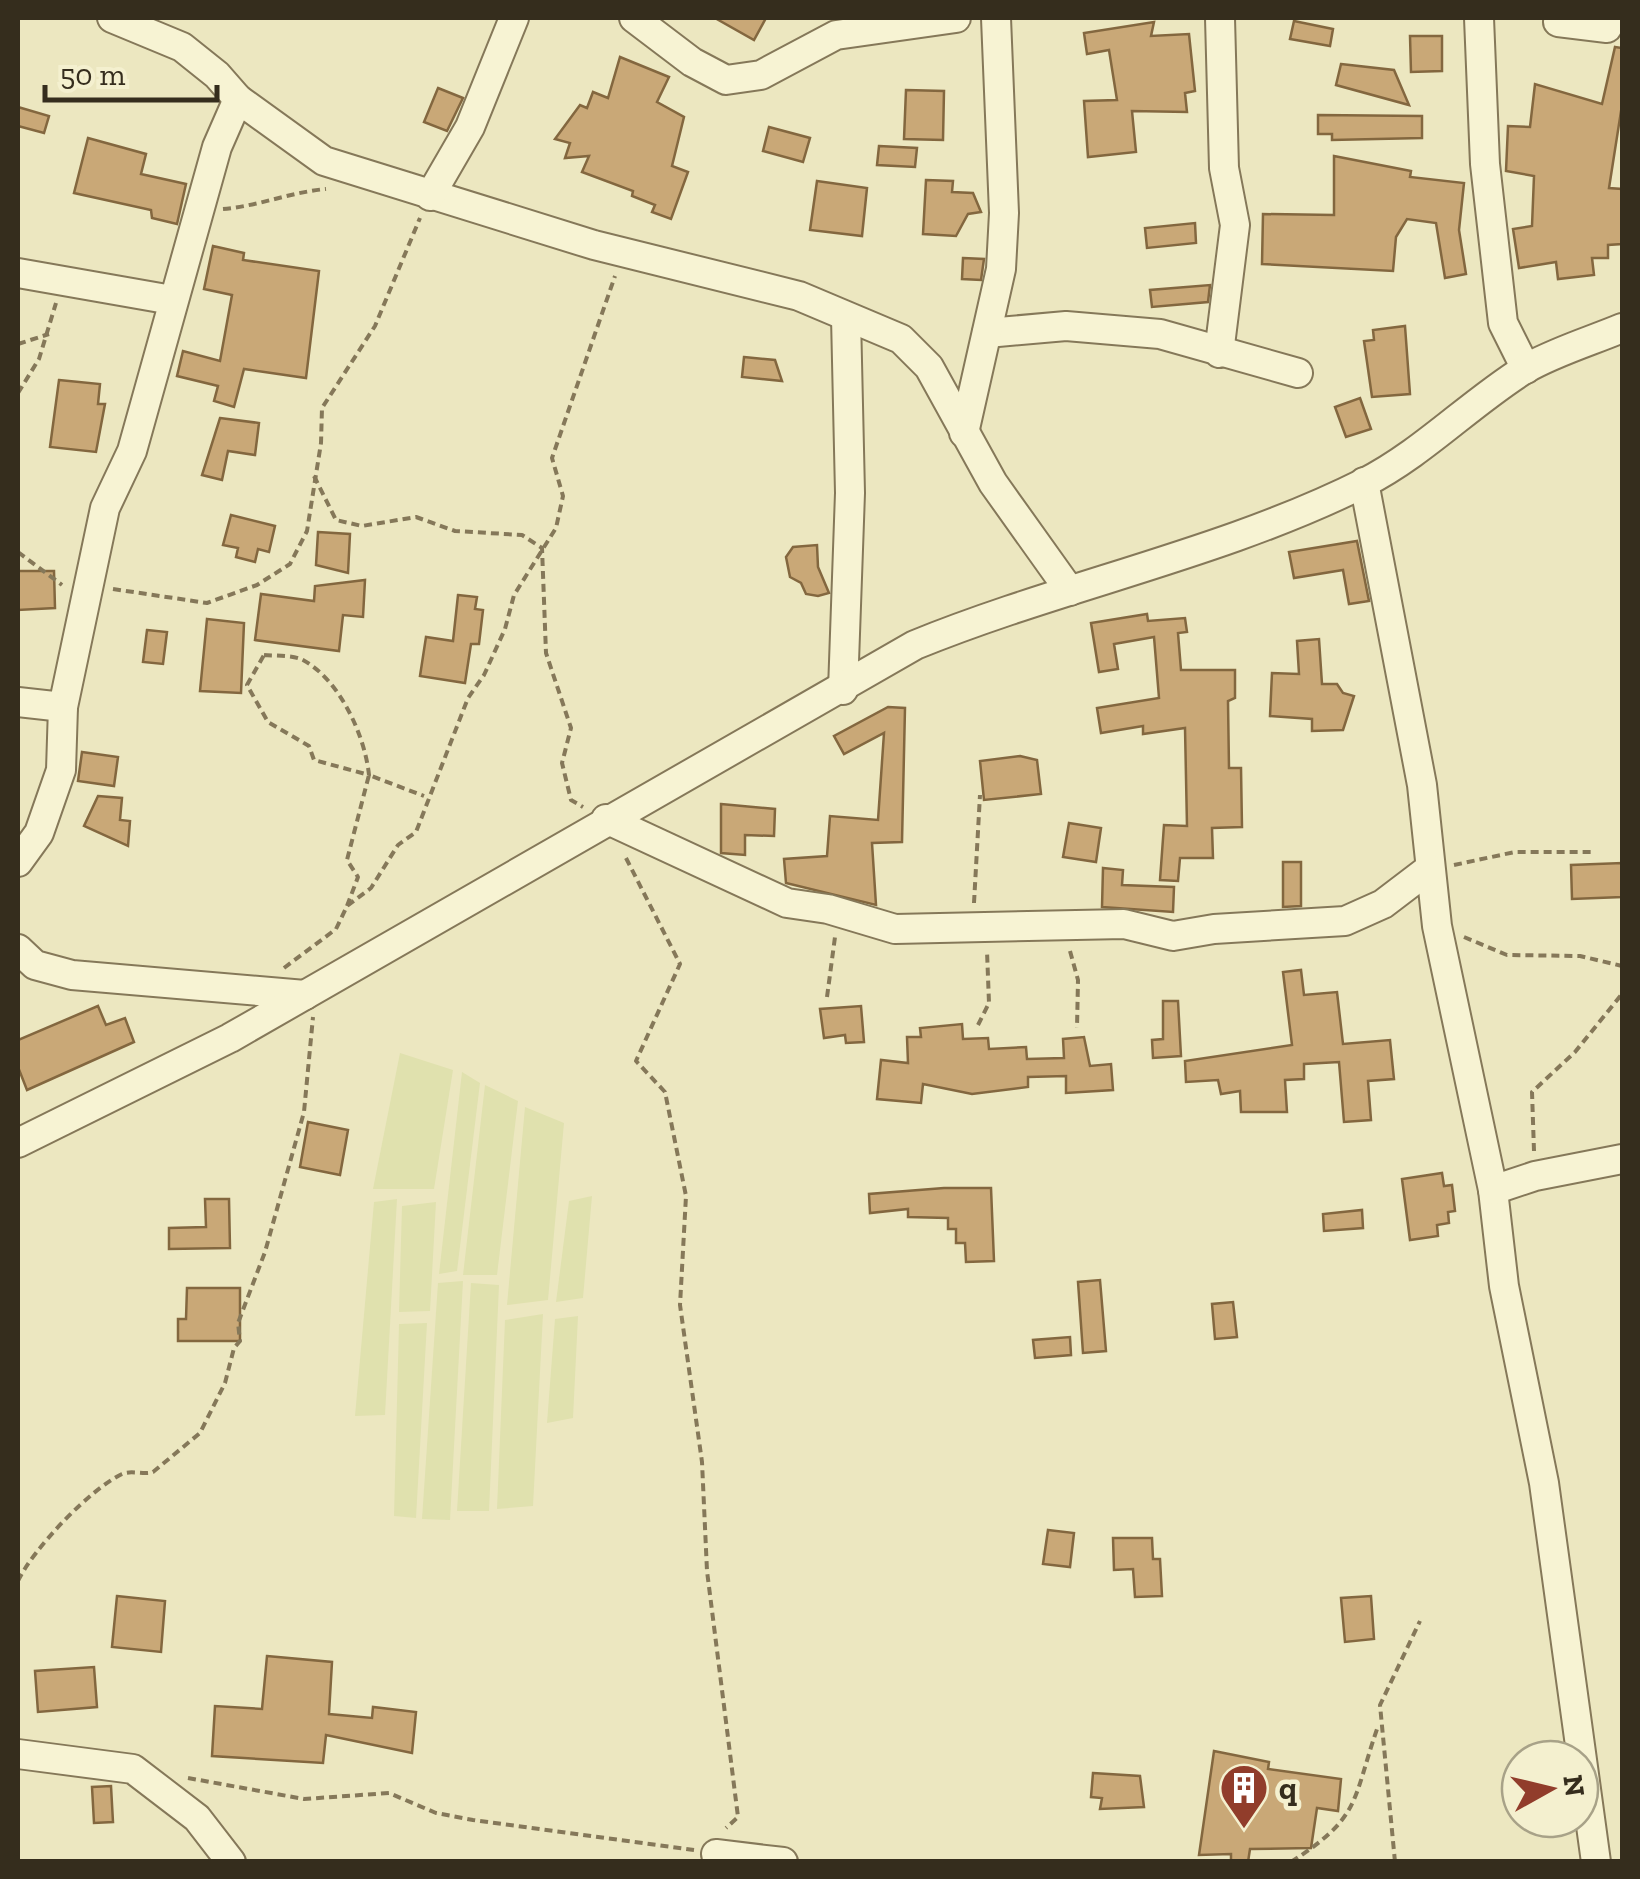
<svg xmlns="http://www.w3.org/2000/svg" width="1640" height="1879" viewBox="0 0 1640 1879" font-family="'Zilla Slab',serif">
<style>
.farmland{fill:#e0e1ae}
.building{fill:#c9a877;stroke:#83673f;stroke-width:2.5}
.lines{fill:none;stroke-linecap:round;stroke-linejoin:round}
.minor-casing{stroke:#857859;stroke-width:32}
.path{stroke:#857859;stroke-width:4;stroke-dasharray:8 5;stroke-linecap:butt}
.minor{stroke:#f7f3d3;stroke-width:28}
.labels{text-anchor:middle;stroke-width:9;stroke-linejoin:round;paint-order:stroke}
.poi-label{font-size:32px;font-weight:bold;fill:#352d1d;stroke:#f4f0cf;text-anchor:start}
</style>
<rect width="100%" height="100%" fill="#ece7c0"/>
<g class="farmland">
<polygon points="400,1053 453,1070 434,1189 373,1189"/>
<polygon points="462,1072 480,1083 457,1271 439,1274"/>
<polygon points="485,1085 518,1101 497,1275 463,1275"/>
<polygon points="525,1107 564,1123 548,1300 507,1305"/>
<polygon points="592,1196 583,1298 556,1302 569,1201"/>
<polygon points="397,1199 385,1415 355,1416 374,1202"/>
<polygon points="436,1202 430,1311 399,1312 402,1206"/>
<polygon points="463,1281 450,1520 422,1519 438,1283"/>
<polygon points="471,1283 499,1285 489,1511 457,1511"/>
<polygon points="543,1314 533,1506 497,1509 505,1320"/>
<polygon points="578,1316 573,1418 547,1423 555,1319"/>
<polygon points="427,1323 416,1518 394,1516 399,1324"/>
</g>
<g class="building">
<polygon points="715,18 766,18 754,40"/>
<polygon points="1294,21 1333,29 1330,46 1290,39"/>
<polygon points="1154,22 1151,36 1189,34 1195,91 1185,93 1187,112 1132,111 1136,152 1088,157 1084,101 1117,100 1109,50 1087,54 1084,33"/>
<polygon points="1410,36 1442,36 1442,71 1411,72"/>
<polygon points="1615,47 1622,48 1622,105 1609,188 1622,189 1622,244 1608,245 1608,258 1592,258 1594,275 1558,279 1556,262 1519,268 1513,229 1532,226 1534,176 1506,171 1508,126 1530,127 1535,84 1602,104"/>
<polygon points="620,57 669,77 657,102 684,117 672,166 688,172 671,219 652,212 655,205 632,196 633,191 582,172 589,156 565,158 570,143 555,139 580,105 587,108 593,92 608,98"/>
<polygon points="1341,64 1394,70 1409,105 1336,85"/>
<polygon points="438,88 463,98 447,131 424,122"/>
<polygon points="906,90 944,91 943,140 904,139"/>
<polygon points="18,107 49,116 44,133 18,126"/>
<polygon points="1318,115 1422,116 1422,138 1332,140 1332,134 1318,134"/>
<polygon points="769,127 810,138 803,162 763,151"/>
<polygon points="88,138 146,154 141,174 186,184 177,224 152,218 151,210 74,193"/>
<polygon points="879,146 917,148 915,167 877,165"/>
<polygon points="1334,156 1411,171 1410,177 1464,183 1459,230 1466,274 1445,278 1436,223 1407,219 1396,237 1393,271 1262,264 1263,214 1334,215"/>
<polygon points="926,180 953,181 952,192 973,193 981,212 968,214 956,236 923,234"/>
<polygon points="817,181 867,188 862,236 810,230"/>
<polygon points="1195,223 1196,243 1147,248 1145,228"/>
<polygon points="213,246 244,253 243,260 319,271 306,378 244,369 234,407 214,401 218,386 177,376 183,351 220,361 232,295 204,289"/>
<polygon points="963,258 984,259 981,280 962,279"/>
<polygon points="1210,285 1208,302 1152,307 1150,290"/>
<polygon points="1405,326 1410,394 1372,397 1364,341 1374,340 1373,330"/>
<polygon points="744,357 775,360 782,381 742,377"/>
<polygon points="59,380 100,384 98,404 105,404 96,452 50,447"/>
<polygon points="1360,398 1371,429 1346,437 1335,407"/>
<polygon points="220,418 259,423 255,455 228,451 222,480 202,475"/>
<polygon points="231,515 275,526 269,552 258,549 255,562 236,557 238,548 223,545"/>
<polygon points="318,532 350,534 348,573 316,565"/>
<polygon points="1357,541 1369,601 1349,604 1343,570 1294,578 1289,552"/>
<polygon points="817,545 818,567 829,593 818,596 806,594 801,583 790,577 786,557 793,547"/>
<polygon points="18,571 54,571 55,608 18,610"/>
<polygon points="365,580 363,617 343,615 339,651 255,640 261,594 314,601 315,586"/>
<polygon points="458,595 477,597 475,609 483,610 479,644 471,644 465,683 420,676 426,637 453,641"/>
<polygon points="1147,614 1148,621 1185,618 1187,632 1178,633 1181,670 1235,670 1235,698 1228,701 1229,768 1241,768 1242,827 1212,828 1213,858 1180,858 1178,881 1160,880 1164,825 1187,826 1185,728 1143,734 1143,726 1101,733 1097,708 1159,698 1154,637 1114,644 1118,669 1099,672 1091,623"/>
<polygon points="207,619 244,623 241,693 200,691"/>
<polygon points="147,630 167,632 163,664 143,662"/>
<polygon points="1319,639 1322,684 1337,684 1343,693 1354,696 1343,730 1312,731 1312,719 1270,716 1272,673 1299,674 1297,641"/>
<polygon points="888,707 905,708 902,842 872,843 876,905 786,883 784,859 827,856 830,816 878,820 884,733 844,754 834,736"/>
<polygon points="82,752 118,757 114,786 78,781"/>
<polygon points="1020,756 1037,760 1041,794 984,800 980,761"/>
<polygon points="98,796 122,798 120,820 130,821 128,846 84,826"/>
<polygon points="721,804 775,809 774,836 745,835 745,855 721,853"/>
<polygon points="1069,823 1101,828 1096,862 1063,857"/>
<polygon points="1283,862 1301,862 1301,906 1283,907"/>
<polygon points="1622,863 1622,897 1572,899 1571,865"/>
<polygon points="1103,868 1123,870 1122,885 1174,887 1173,912 1102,907"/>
<polygon points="1301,970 1304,995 1337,992 1343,1044 1390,1040 1394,1079 1368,1081 1371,1120 1344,1122 1339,1062 1304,1064 1304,1079 1285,1080 1287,1112 1241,1112 1240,1091 1221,1094 1218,1080 1186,1082 1185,1061 1292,1045 1283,972"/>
<polygon points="1163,1001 1178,1001 1181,1056 1153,1058 1152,1040 1163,1039"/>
<polygon points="98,1006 106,1025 125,1018 134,1042 27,1090 18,1067 18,1040"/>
<polygon points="861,1006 864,1042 846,1043 845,1035 824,1038 820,1009"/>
<polygon points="962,1024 963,1039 988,1038 989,1049 1026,1047 1027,1059 1064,1058 1063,1039 1084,1037 1090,1066 1111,1064 1113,1090 1066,1093 1066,1076 1028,1077 1028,1087 972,1094 923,1084 921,1103 877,1099 881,1060 908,1063 907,1037 921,1037 920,1028"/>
<polygon points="308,1122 348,1130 340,1175 300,1167"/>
<polygon points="1442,1173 1444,1186 1452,1185 1455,1211 1448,1212 1449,1223 1437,1225 1438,1236 1410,1240 1402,1179"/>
<polygon points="944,1188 991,1188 994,1261 966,1262 965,1243 956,1243 956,1229 948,1229 948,1218 908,1217 908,1209 870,1213 869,1194"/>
<polygon points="205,1199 229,1199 230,1248 169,1249 169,1228 206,1227"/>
<polygon points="1362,1210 1363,1228 1324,1231 1323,1214"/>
<polygon points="1100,1280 1106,1351 1083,1353 1078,1282"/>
<polygon points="187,1288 240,1288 240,1341 178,1341 178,1319 186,1319"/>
<polygon points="1233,1302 1237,1337 1215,1339 1212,1304"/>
<polygon points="1070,1337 1071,1355 1035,1358 1033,1340"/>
<polygon points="1048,1530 1074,1533 1070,1567 1043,1564"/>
<polygon points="1113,1538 1152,1538 1153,1559 1160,1559 1162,1596 1135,1597 1133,1569 1114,1570"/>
<polygon points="117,1596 165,1601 161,1652 112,1647"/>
<polygon points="1371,1596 1374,1639 1345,1642 1341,1598"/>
<polygon points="267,1656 332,1662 329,1714 372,1718 373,1707 416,1712 412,1753 326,1735 323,1763 212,1756 215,1706 262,1709"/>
<polygon points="94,1667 97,1707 38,1712 35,1671"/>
<polygon points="1214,1751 1269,1762 1268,1769 1341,1779 1338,1811 1317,1808 1311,1848 1250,1849 1248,1862 1231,1860 1231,1854 1199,1855"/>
<polygon points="1093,1773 1140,1776 1144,1807 1100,1809 1102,1798 1091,1797"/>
<polygon points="111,1786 113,1822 94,1823 92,1787"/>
</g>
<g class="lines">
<g class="minor-casing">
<g id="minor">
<polyline points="112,18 182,47 217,75 238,99 324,161 594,245 799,296 901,339 929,367 993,483 1070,591"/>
<polyline points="634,18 692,62 726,80 761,75 836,35 956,18"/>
<polyline points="1479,18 1485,164 1503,323 1526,369"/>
<polyline points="1558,22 1607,28 1612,18"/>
<polyline points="430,196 470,127 514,18"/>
<polyline points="18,273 172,300"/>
<polyline points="987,333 1066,326 1160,334 1298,373"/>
<polyline points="1219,353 1235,225 1224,168 1220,18"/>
<polyline points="964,433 1001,269 1004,213 996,18"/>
<polyline points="1364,482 1422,785 1437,926 1493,1190 1504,1286 1544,1483 1596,1862"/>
<polyline points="843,690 850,493 846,317"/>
<polyline points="18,702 63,707"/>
<polyline points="606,819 787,903 828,909 895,929 1124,924 1173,936 1214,929 1345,921 1383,904 1429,869"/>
<polyline points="18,862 39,833 61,770 63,707 105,508 132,451 217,147 238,99"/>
<polyline points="18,949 35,965 72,975 305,995"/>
<path d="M18,1143L230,1038L915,645C1062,585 1222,554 1364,483C1423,453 1469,404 1525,369C1554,352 1591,341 1622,328"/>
<polyline points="1493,1190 1535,1176 1622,1159"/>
<polyline points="18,1754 133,1769 197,1818 231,1862"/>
<polyline points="716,1854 783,1862"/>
</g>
</g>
<g class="path">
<path d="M223,209C259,206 291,192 326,189"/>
<polyline points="18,344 49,334"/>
<polyline points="18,393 39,359 56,303"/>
<polyline points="314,476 336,520 362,526 416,517 455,531 522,535 542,548 546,653 571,728 562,763 571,800 583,807"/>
<polyline points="18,552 62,585"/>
<polyline points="113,589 207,603 257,585 290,564 307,531 321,443 322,408 375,326 420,218"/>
<path d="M264,655C276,656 293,655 303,660C340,680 365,736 369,775L314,760L309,746L268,722L247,685Z"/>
<polyline points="626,858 680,964 636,1061 665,1092 686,1196 680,1305 702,1462 707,1571 738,1817 726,1828"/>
<polyline points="1454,865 1515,852 1595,852"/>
<polyline points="974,903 980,795"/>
<polyline points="347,906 358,877 347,860 369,775 424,796"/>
<polyline points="1464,937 1507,955 1580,956 1622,966"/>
<polyline points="1070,951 1078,980 1077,1028"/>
<polyline points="284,968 336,929 347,906 371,888 398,845 416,832 468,698 484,675 505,629 514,595 556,528 563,496 552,458 615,276"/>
<polyline points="827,997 835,937"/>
<polyline points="978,1025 989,1003 987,951"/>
<polyline points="1534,1151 1532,1092 1575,1052 1622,994"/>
<path d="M18,1581C33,1549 90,1489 122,1474C131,1470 144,1475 153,1472L200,1433L225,1383L234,1348L240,1341L238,1323L265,1252L304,1112L313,1017"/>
<polyline points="188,1778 304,1799 389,1793 436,1813 473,1820 694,1850"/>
<path d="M1291,1862C1361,1817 1352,1802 1377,1729"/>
<polyline points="1395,1862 1380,1705 1420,1621"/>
</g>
<use href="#minor" class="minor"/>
</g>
<defs>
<g id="building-pin" transform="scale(2.5)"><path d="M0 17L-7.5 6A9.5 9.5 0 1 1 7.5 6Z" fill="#913d2b" stroke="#f4f0cf"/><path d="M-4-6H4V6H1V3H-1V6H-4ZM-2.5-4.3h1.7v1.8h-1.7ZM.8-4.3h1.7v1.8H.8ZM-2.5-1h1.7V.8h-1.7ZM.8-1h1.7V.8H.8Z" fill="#fff"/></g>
</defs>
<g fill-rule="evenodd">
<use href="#building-pin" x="1244" y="1788"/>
</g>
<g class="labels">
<g class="poi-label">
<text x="1279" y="1799">q</text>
</g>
</g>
<rect width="1640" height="1879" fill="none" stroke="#352d1d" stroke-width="40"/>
<g transform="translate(1550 1789) rotate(82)"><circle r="48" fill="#f4f0cf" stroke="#a8a288" stroke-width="2.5"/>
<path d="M0-8L18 38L0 25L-18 38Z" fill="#913d2b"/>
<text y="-15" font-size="28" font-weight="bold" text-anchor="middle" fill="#352d1d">N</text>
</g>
<path d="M45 85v15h172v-15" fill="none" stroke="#352d1d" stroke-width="5"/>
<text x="60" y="85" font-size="30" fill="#352d1d" stroke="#f4f0cf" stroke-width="8" paint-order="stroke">50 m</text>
</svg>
